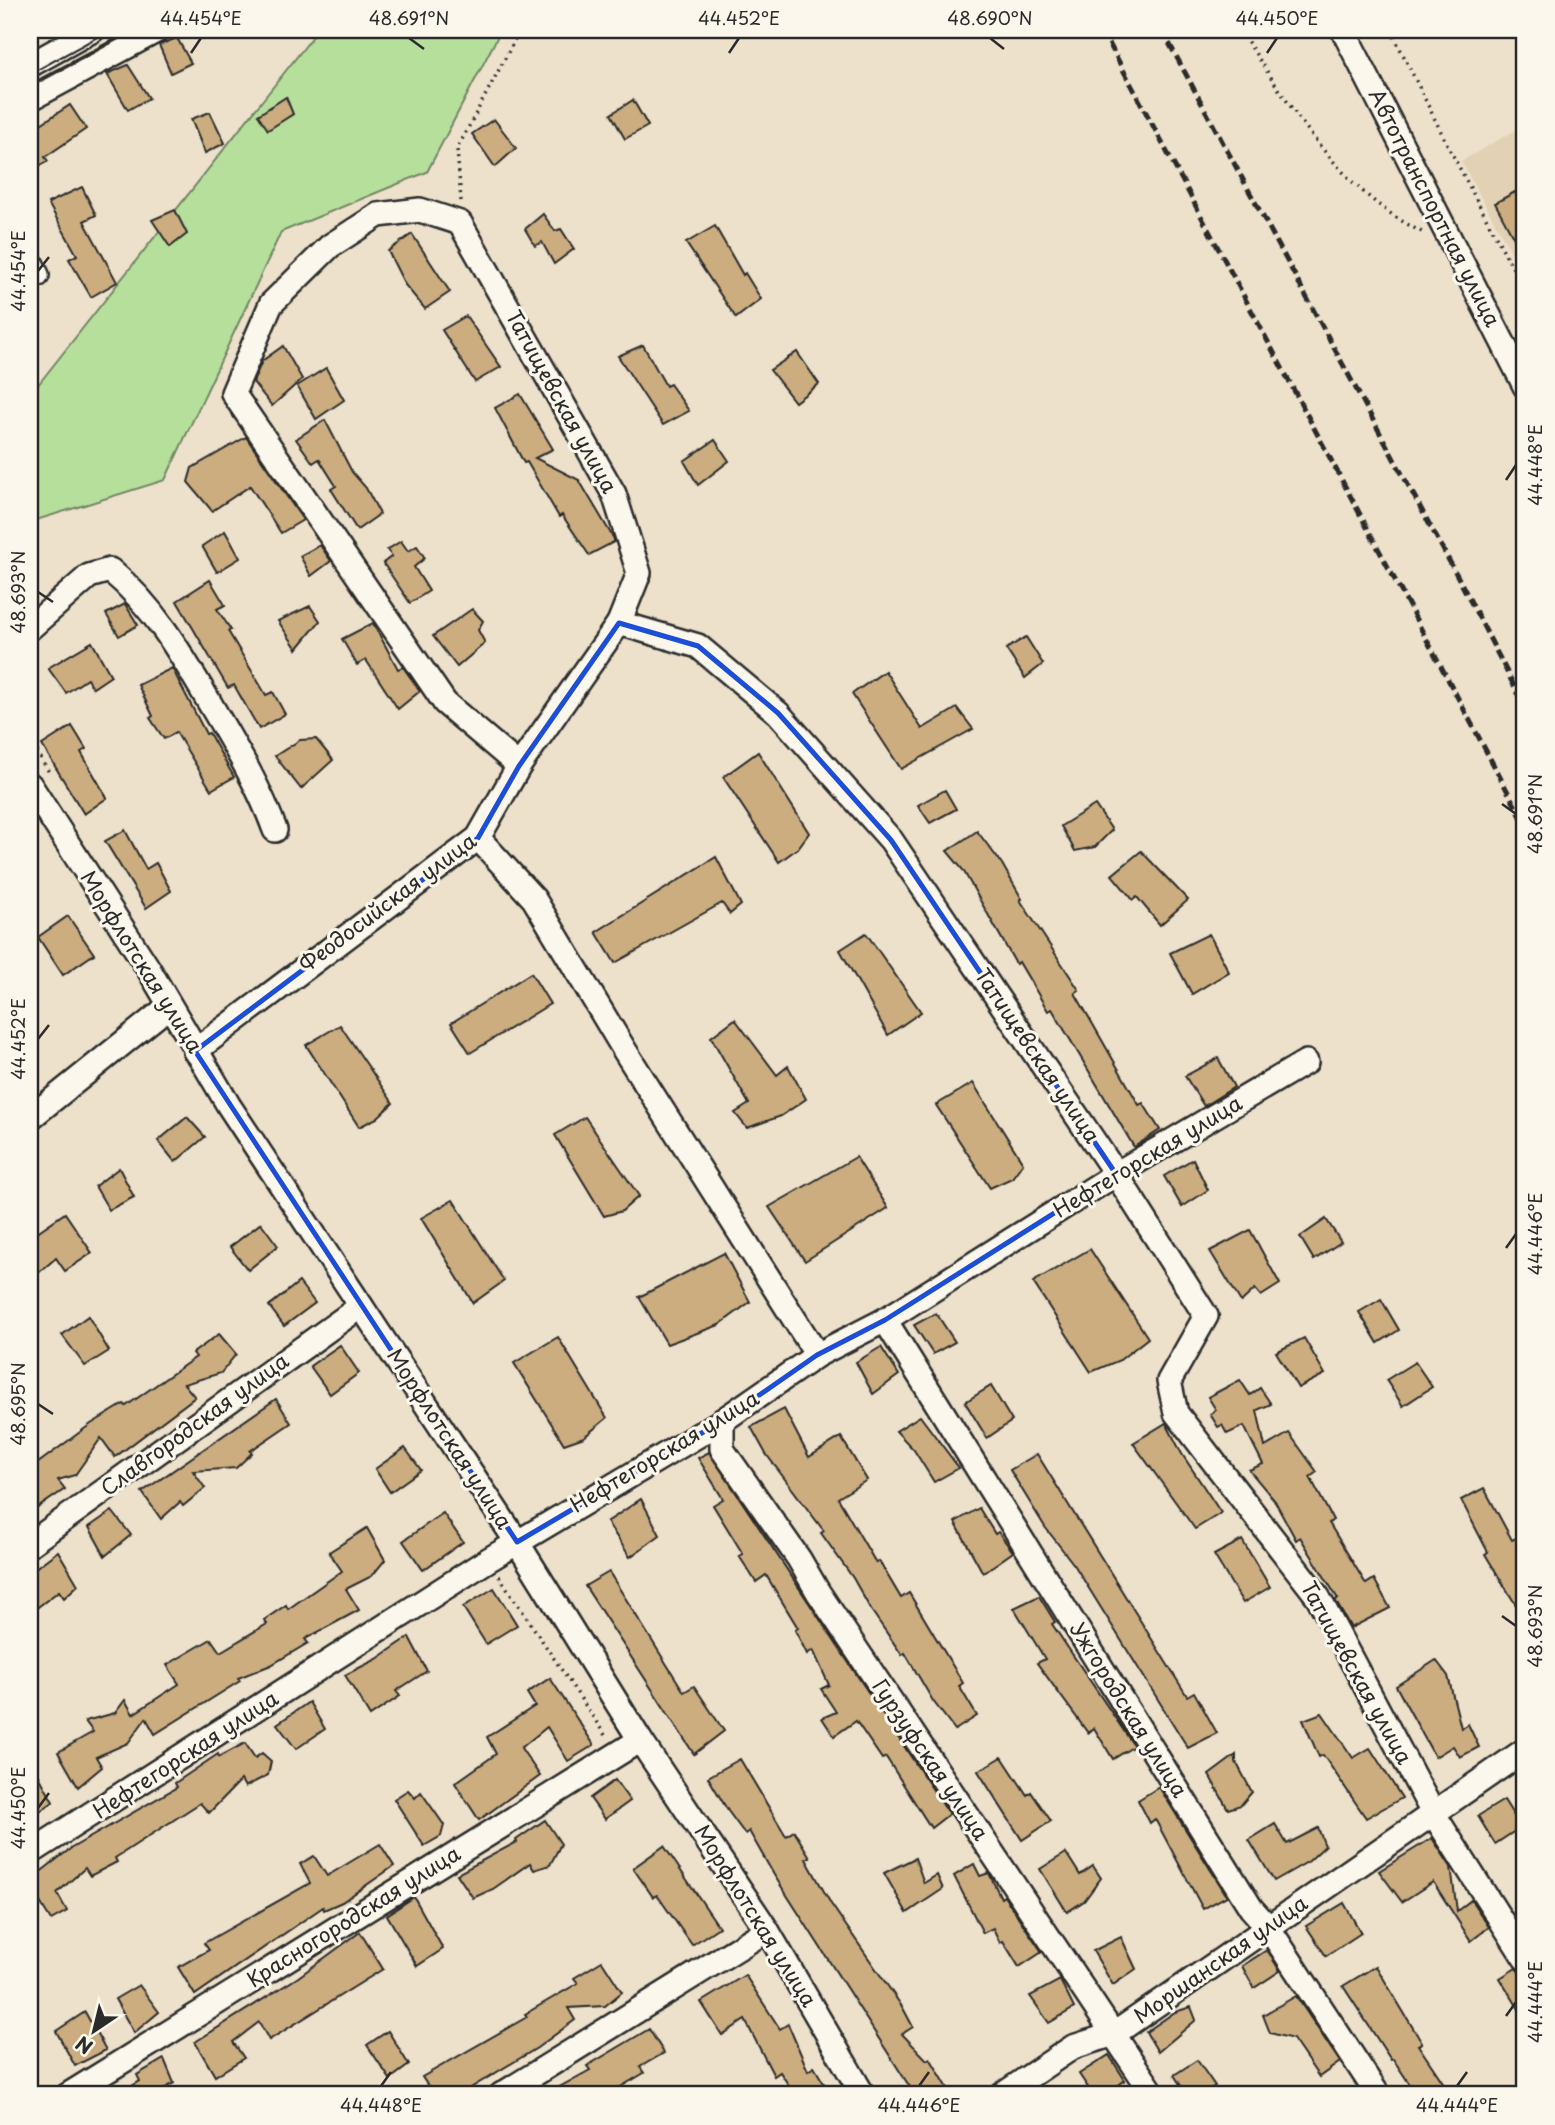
<svg xmlns="http://www.w3.org/2000/svg" width="1555" height="2125" viewBox="0 0 1555 2125" font-family="'Playpen Sans',sans-serif">
<style>
.built{fill:#e3d1b5}
.green{fill:#b7df9c;stroke:#718564;stroke-width:2}
.building{fill:#cbad80;stroke:#2b2b2b;stroke-width:2}
.lines{fill:none;stroke-linecap:round;stroke-linejoin:round}
.minor-casing{stroke:#2b2b2b;stroke-width:28}
.path{stroke:#2b2b2b;stroke-width:3.5;stroke-dasharray:2 5;stroke-linecap:butt}
.minor{stroke:#fbf7ec;stroke-width:23}
.tram{stroke:#2b2b2b;stroke-width:2}
.rail{stroke:#2b2b2b;stroke-width:5;stroke-dasharray:10 5;stroke-linecap:butt}
.marked{fill:none;stroke:#1d4ed8;stroke-width:5;stroke-linejoin:round}
.ticks{fill:none;stroke:#2b2b2b;stroke-width:2.5}
.labels{text-anchor:middle;stroke-width:6;stroke-linejoin:round;paint-order:stroke}
.street-label{font-size:21px;fill:#2b2b2b;stroke:#fbf7ec}
.neatline{fill:none;stroke:#2b2b2b;stroke-width:2.5}
.ticks-label{font-size:18px;text-anchor:middle;fill:#2b2b2b}
</style>
<rect width="100%" height="100%" fill="#ede1cc"/>
<filter id="ink" filterUnits="userSpaceOnUse"><feTurbulence type="fractalNoise" baseFrequency=".0143" numOctaves="2"/><feDisplacementMap in="SourceGraphic" scale="14" xChannelSelector="R" yChannelSelector="G"/><feConvolveMatrix kernelMatrix="1 2 1 2 8 2 1 2 1" color-interpolation-filters="sRGB"/></filter>
<g filter="url(#ink)">
<polygon class="built" points="1525,125 1525,277 1461,161"/>
<polygon class="green" points="318,30 501,30 427,172 281,232 165,480 30,522 30,395"/>
<g class="building">
<polygon points="177,38 191,63 171,73 159,45"/>
<polygon points="128,65 149,98 128,110 107,74"/>
<polygon points="286,97 293,114 268,130 258,115"/>
<polygon points="633,100 648,126 625,139 611,114"/>
<polygon points="70,105 86,129 45,157 48,161 30,171 30,131"/>
<polygon points="210,112 225,143 205,153 191,119"/>
<polygon points="494,119 516,148 495,167 472,134"/>
<polygon points="82,187 96,215 84,221 117,282 91,297 69,259 77,255 48,203"/>
<polygon points="1515,192 1525,212 1525,259 1495,203"/>
<polygon points="175,210 187,234 170,247 152,220"/>
<polygon points="543,214 555,231 561,229 574,249 554,264 542,242 535,246 525,229"/>
<polygon points="715,226 743,275 745,273 761,299 736,318 686,243"/>
<polygon points="412,234 450,292 425,309 405,285 388,251"/>
<polygon points="466,316 501,367 475,382 442,330"/>
<polygon points="643,345 666,386 670,384 689,411 663,425 618,356"/>
<polygon points="283,346 302,379 272,406 253,382 262,361"/>
<polygon points="797,352 819,384 795,402 770,370"/>
<polygon points="326,368 344,400 316,419 297,386"/>
<polygon points="520,394 553,449 535,458 579,480 614,539 614,542 589,555 562,515 559,517 527,462 524,463 495,408"/>
<polygon points="325,420 352,472 366,488 380,514 357,530 331,489 336,486 319,459 313,463 296,439"/>
<polygon points="246,437 303,520 281,533 250,486 212,511 188,482 192,468"/>
<polygon points="715,440 729,461 698,485 684,461"/>
<polygon points="225,531 240,558 217,572 202,546"/>
<polygon points="401,541 408,551 417,546 425,558 414,567 429,591 410,603 383,563 392,556 387,550"/>
<polygon points="320,545 331,561 311,576 300,556"/>
<polygon points="210,580 225,605 217,609 231,630 228,631 266,695 273,692 285,714 259,729 234,685 228,688 177,601"/>
<polygon points="125,604 138,625 119,636 106,614"/>
<polygon points="310,606 320,621 297,649 278,621"/>
<polygon points="472,609 483,621 478,630 485,643 457,667 433,636"/>
<polygon points="373,623 398,669 403,667 420,691 398,709 366,660 357,665 342,639"/>
<polygon points="1026,637 1043,664 1025,678 1006,649"/>
<polygon points="92,642 111,676 93,688 87,679 66,693 48,668"/>
<polygon points="172,668 206,734 209,733 234,777 211,790 176,732 164,739 150,718 153,716 138,685"/>
<polygon points="885,671 922,729 957,708 973,729 901,769 852,694"/>
<polygon points="72,726 86,749 81,752 107,798 84,814 42,745"/>
<polygon points="316,739 333,760 301,789 275,756 300,740"/>
<polygon points="758,752 809,833 798,848 779,862 723,777"/>
<polygon points="945,790 956,809 930,823 918,805"/>
<polygon points="1095,805 1112,830 1095,847 1075,851 1061,826"/>
<polygon points="125,830 146,869 156,863 171,891 146,908 105,841"/>
<polygon points="977,831 1002,864 1022,899 1020,900 1079,990 1075,993 1139,1105 1143,1103 1160,1130 1134,1147 1052,1009 1048,1011 1019,962 1016,964 963,870 947,851"/>
<polygon points="1141,851 1188,900 1160,925 1137,897 1133,900 1112,875"/>
<polygon points="716,857 741,905 730,914 722,903 615,963 596,932"/>
<polygon points="68,916 94,954 63,975 38,937"/>
<polygon points="866,933 921,1012 888,1035 840,950"/>
<polygon points="1209,934 1229,972 1192,994 1170,953"/>
<polygon points="531,973 550,1004 470,1053 451,1023"/>
<polygon points="735,1019 777,1075 788,1066 806,1099 781,1116 747,1128 735,1113 749,1104 711,1037"/>
<polygon points="340,1025 393,1103 377,1118 359,1127 306,1045"/>
<polygon points="1218,1058 1234,1087 1204,1106 1185,1076"/>
<polygon points="973,1083 1023,1163 1012,1178 990,1188 936,1105"/>
<polygon points="187,1117 205,1137 175,1162 158,1141"/>
<polygon points="585,1117 639,1196 622,1211 604,1216 555,1135"/>
<polygon points="856,1157 888,1208 805,1261 769,1207"/>
<polygon points="1193,1159 1208,1190 1182,1207 1164,1176"/>
<polygon points="119,1168 134,1197 109,1210 95,1186"/>
<polygon points="453,1200 504,1281 473,1303 421,1218"/>
<polygon points="65,1213 92,1253 65,1271 56,1258 30,1280 30,1237"/>
<polygon points="1326,1219 1341,1242 1314,1260 1300,1237"/>
<polygon points="261,1223 278,1246 248,1270 230,1247"/>
<polygon points="1250,1230 1280,1284 1261,1296 1255,1289 1241,1302 1210,1251"/>
<polygon points="1090,1249 1148,1338 1120,1360 1091,1372 1033,1282"/>
<polygon points="724,1253 750,1302 719,1325 667,1344 639,1297"/>
<polygon points="299,1282 315,1303 284,1326 269,1306"/>
<polygon points="1381,1299 1399,1330 1378,1343 1359,1312"/>
<polygon points="936,1313 955,1342 933,1354 914,1325"/>
<polygon points="88,1316 109,1351 85,1366 62,1335"/>
<polygon points="219,1334 236,1354 221,1373 184,1384 195,1397 115,1457 101,1438 75,1475 58,1480 65,1489 30,1513 30,1469 91,1424 124,1404 126,1406 196,1357 193,1353"/>
<polygon points="558,1337 607,1418 584,1437 564,1444 514,1363"/>
<polygon points="1304,1338 1325,1374 1298,1388 1276,1352"/>
<polygon points="340,1345 359,1373 330,1394 310,1366"/>
<polygon points="881,1347 899,1375 873,1394 856,1362"/>
<polygon points="1415,1362 1432,1387 1403,1406 1386,1380"/>
<polygon points="1240,1380 1250,1395 1260,1388 1271,1404 1257,1410 1265,1447 1289,1433 1317,1472 1310,1477 1333,1520 1329,1523 1366,1584 1374,1579 1390,1608 1351,1628 1335,1600 1338,1599 1300,1537 1296,1540 1275,1501 1249,1470 1263,1464 1244,1426 1227,1434 1222,1425 1218,1427 1210,1414 1216,1410 1208,1397"/>
<polygon points="991,1386 1012,1421 987,1438 965,1402"/>
<polygon points="276,1399 291,1423 250,1451 252,1453 236,1468 193,1471 205,1488 183,1506 180,1502 161,1519 142,1492"/>
<polygon points="784,1409 809,1457 841,1437 867,1480 838,1498 876,1563 879,1561 901,1598 909,1593 963,1683 959,1686 977,1716 955,1730 933,1701 905,1653 902,1655 871,1610 853,1578 821,1533 824,1531 766,1454 751,1427"/>
<polygon points="920,1416 959,1468 934,1482 914,1450 896,1431"/>
<polygon points="1166,1423 1182,1454 1221,1513 1195,1529 1133,1443"/>
<polygon points="405,1448 421,1470 390,1492 375,1469"/>
<polygon points="709,1452 947,1811 949,1814 931,1828 886,1757 882,1759 856,1721 834,1736 822,1718 836,1712 821,1689 829,1685 813,1650 807,1654 795,1630 798,1628 766,1575 756,1582 739,1556 743,1554 713,1505 723,1499 698,1458"/>
<polygon points="1037,1454 1187,1696 1194,1692 1217,1733 1188,1748 1075,1566 1045,1527 1010,1470"/>
<polygon points="1484,1488 1512,1540 1525,1534 1525,1620 1485,1554 1488,1552 1461,1500"/>
<polygon points="641,1499 660,1535 630,1557 607,1522"/>
<polygon points="979,1508 995,1534 998,1532 1013,1552 983,1573 955,1522"/>
<polygon points="112,1511 131,1535 105,1556 89,1527"/>
<polygon points="443,1513 463,1542 423,1570 403,1541"/>
<polygon points="367,1528 385,1560 372,1576 346,1589 359,1610 305,1639 308,1643 271,1665 238,1678 240,1681 155,1734 146,1718 128,1743 96,1757 102,1767 78,1787 58,1752 93,1732 85,1721 115,1713 125,1700 133,1714 179,1684 167,1665 211,1639 220,1652 267,1624 264,1620 286,1605 288,1609 342,1571 329,1552"/>
<polygon points="1242,1540 1270,1587 1243,1603 1214,1555"/>
<polygon points="58,1551 78,1585 64,1598 59,1591 30,1613 30,1572"/>
<polygon points="609,1572 684,1692 694,1686 724,1731 694,1754 585,1586"/>
<polygon points="494,1588 517,1625 486,1644 463,1607"/>
<polygon points="1039,1596 1055,1622 1052,1624 1134,1746 1113,1759 1094,1728 1088,1733 1037,1663 1045,1659 1014,1608"/>
<polygon points="409,1637 427,1671 396,1691 400,1696 370,1716 345,1675 377,1659"/>
<polygon points="1436,1660 1448,1676 1461,1728 1468,1724 1479,1747 1460,1757 1453,1746 1435,1757 1396,1686"/>
<polygon points="550,1678 594,1745 568,1761 547,1727 521,1748 540,1776 479,1820 455,1783 496,1754 487,1737 535,1706 527,1693"/>
<polygon points="309,1702 325,1729 296,1749 277,1724"/>
<polygon points="1322,1713 1353,1758 1370,1748 1402,1798 1366,1818 1323,1755 1319,1757 1303,1720"/>
<polygon points="245,1743 255,1758 262,1753 271,1761 268,1775 245,1787 241,1780 209,1813 200,1803 115,1858 117,1862 90,1876 85,1868 57,1893 67,1911 51,1920 30,1886 30,1880 70,1849 177,1787 175,1783 218,1754 219,1757"/>
<polygon points="1236,1755 1236,1762 1252,1792 1241,1805 1228,1809 1209,1775"/>
<polygon points="1002,1757 1027,1795 1031,1792 1051,1821 1022,1840 978,1771"/>
<polygon points="30,1759 53,1802 30,1818"/>
<polygon points="740,1759 786,1836 794,1831 810,1857 806,1859 831,1904 903,2008 913,2027 902,2034 927,2060 930,2058 952,2095 915,2095 774,1875 749,1831 745,1834 728,1811 708,1777"/>
<polygon points="615,1780 630,1801 605,1819 590,1798"/>
<polygon points="1159,1787 1227,1896 1203,1909 1155,1819 1150,1823 1138,1800"/>
<polygon points="408,1790 415,1798 421,1792 444,1825 441,1836 424,1846 394,1799"/>
<polygon points="1504,1800 1521,1827 1495,1844 1478,1816"/>
<polygon points="545,1820 561,1844 550,1865 534,1870 530,1863 493,1889 473,1898 457,1874 517,1842 516,1840"/>
<polygon points="1275,1824 1287,1844 1318,1828 1325,1846 1309,1861 1274,1881 1249,1840"/>
<polygon points="1432,1838 1451,1867 1457,1911 1471,1900 1489,1927 1471,1941 1433,1882 1402,1902 1379,1871"/>
<polygon points="380,1844 394,1866 342,1902 324,1910 323,1907 195,1995 178,1967 209,1950 204,1943 310,1883 300,1864 314,1856 327,1876"/>
<polygon points="664,1846 719,1927 692,1945 657,1895 653,1897 633,1868"/>
<polygon points="1066,1853 1080,1875 1093,1866 1101,1878 1084,1901 1067,1912 1040,1869"/>
<polygon points="915,1858 924,1883 937,1875 943,1889 907,1913 884,1873"/>
<polygon points="974,1864 980,1876 989,1873 1001,1898 1004,1896 1042,1952 1019,1967 1003,1941 1000,1943 993,1928 983,1933 954,1876"/>
<polygon points="414,1897 443,1949 417,1966 387,1915"/>
<polygon points="1344,1903 1361,1933 1326,1956 1306,1926"/>
<polygon points="360,1932 383,1969 269,2040 259,2022 233,2042 244,2058 215,2076 195,2042 297,1978"/>
<polygon points="1121,1937 1136,1969 1113,1985 1093,1951"/>
<polygon points="1267,1950 1280,1971 1254,1988 1242,1966"/>
<polygon points="602,1961 622,1992 605,2006 568,2008 575,2020 537,2048 459,2095 434,2095 422,2077 527,2017 525,2014 578,1983 574,1978"/>
<polygon points="1376,1966 1422,2043 1418,2045 1444,2084 1423,2095 1417,2095 1393,2059 1391,2060 1343,1986"/>
<polygon points="1516,1968 1525,1979 1525,2019 1500,1978"/>
<polygon points="745,1975 780,2029 788,2024 808,2071 814,2067 831,2095 795,2095 780,2072 774,2076 745,2020 722,2035 701,2002"/>
<polygon points="1060,1980 1074,2008 1049,2023 1030,1996"/>
<polygon points="139,1985 159,2012 134,2033 115,1999"/>
<polygon points="1296,1996 1340,2062 1319,2077 1293,2039 1270,2033 1263,2015"/>
<polygon points="1191,2007 1196,2020 1158,2052 1146,2032 1175,2012"/>
<polygon points="85,2012 106,2050 75,2066 56,2031"/>
<polygon points="649,2029 664,2053 640,2067 644,2073 607,2095 545,2095 590,2070 587,2066"/>
<polygon points="388,2031 409,2065 390,2079 367,2045"/>
<polygon points="1109,2055 1125,2080 1106,2095 1093,2095 1079,2074"/>
<polygon points="164,2059 174,2083 154,2095 117,2095 140,2081 137,2075"/>
<polygon points="1197,2060 1215,2086 1200,2095 1187,2095 1174,2075"/>
</g>
<g class="lines">
<g class="minor-casing">
<g id="minor">
<polyline points="1343,30 1525,386"/>
<polyline points="30,65 93,30"/>
<polyline points="30,99 158,30"/>
<polyline points="30,261 37,275"/>
<path d="M30,628L89,576L110,570C155,607 183,657 212,707C236,748 259,786 275,830"/>
<polyline points="519,766 445,703 233,393 271,304 330,246 378,215 420,210 460,223 614,494 639,573 619,623 698,646 778,713 891,840 1116,1174 1206,1316 1169,1381 1176,1413 1318,1597 1433,1813 1525,1958"/>
<polyline points="30,785 148,968 229,1106 517,1542 640,1740 767,1930 863,2095"/>
<polyline points="478,838 534,899 625,1051 817,1355"/>
<polyline points="195,1051 478,838 519,766 619,623"/>
<polyline points="30,1118 169,1006"/>
<polyline points="885,1320 1251,1908 1268,1927 1378,2095"/>
<polyline points="722,1421 722,1449 799,1559 818,1592 1154,2095"/>
<polyline points="30,1544 361,1306"/>
<polyline points="30,1853 488,1560 722,1421 817,1355 885,1320 1116,1174 1306,1062"/>
<polyline points="68,2095 640,1740"/>
<polyline points="501,2095 767,1930"/>
<polyline points="1002,2095 1073,2047 1114,2034 1525,1750"/>
</g>
</g>
<g class="path">
<path d="M1240,30C1289,104 1340,193 1424,233"/>
<polyline points="1391,30 1450,150 1525,291"/>
<polyline points="461,201 457,149 520,30"/>
<polyline points="30,739 50,774"/>
<polyline points="499,1576 607,1738"/>
</g>
<use href="#minor" class="minor"/>
<g class="tram">
<polyline points="30,74 110,30"/>
<polyline points="30,87 135,30"/>
</g>
<g class="rail">
<polyline points="1102,30 1525,824"/>
<polyline points="1162,30 1459,579 1525,707"/>
</g>
</g>
</g>
<path class="marked" d="M619,623L698,646L778,713L891,840L1116,1174L885,1320L817,1355L722,1421L517,1542L195,1051L478,838L519,766Z"/>
<path class="ticks" d="M409,38L424,49M990,38L1004,49M191,53L201,38M729,53L739,38M1267,53L1277,38M38,271L49,257M1506,480L1516,465M38,592L53,602M1502,804L1516,814M38,1039L49,1025M1506,1248L1516,1234M38,1404L53,1414M1502,1616L1516,1626M38,1808L49,1793M1506,2016L1516,2002M381,2086L391,2072M919,2086L929,2072M1457,2086L1467,2072"/>
<g class="labels">
<g class="street-label">
<text transform="translate(1434 208) rotate(63)" y="7">Автотранспортная улица</text>
<text transform="translate(561 402) rotate(61)" y="7">Татищевская улица</text>
<text transform="translate(388 903) rotate(-37)" y="7">Феодосийская улица</text>
<text transform="translate(141 962) rotate(58)" y="7">Морфлотская улица</text>
<text transform="translate(1037 1056) rotate(56)" y="7">Татищевская улица</text>
<text transform="translate(1148 1157) rotate(-31)" y="7">Нефтегорская улица</text>
<text transform="translate(195 1425) rotate(-36)" y="7">Славгородская улица</text>
<text transform="translate(449 1439) rotate(57)" y="7">Морфлотская улица</text>
<text transform="translate(665 1452) rotate(-31)" y="7">Нефтегорская улица</text>
<text transform="translate(1356 1673) rotate(61)" y="7">Татищевская улица</text>
<text transform="translate(1128 1710) rotate(58)" y="7">Ужгородская улица</text>
<text transform="translate(186 1755) rotate(-33)" y="7">Нефтегорская улица</text>
<text transform="translate(930 1760) rotate(56)" y="7">Гурзуфская улица</text>
<text transform="translate(755 1916) rotate(58)" y="7">Морфлотская улица</text>
<text transform="translate(354 1917) rotate(-32)" y="7">Красногородская улица</text>
<text transform="translate(1221 1960) rotate(-35)" y="7">Моршанская улица</text>
</g>
</g>
<rect width="1555" height="2125" fill="none" stroke="#fbf7ec" stroke-width="77"/>
<g transform="translate(94 2031) rotate(215)" stroke="#fbf7ec" stroke-width="5" paint-order="stroke">
<path d="M0-5L12 26L0 18L-12 26Z" fill="#2b2b2b"/>
<text y="-10" font-size="19" font-weight="bold" text-anchor="middle" fill="#2b2b2b">N</text>
</g>
<rect x="38" y="38" width="1478" height="2048" class="neatline"/>
<g class="ticks-label">
<text x="201" y="25">44.454°E</text>
<text x="409" y="25">48.691°N</text>
<text x="739" y="25">44.452°E</text>
<text x="990" y="25">48.690°N</text>
<text x="1277" y="25">44.450°E</text>
<text transform="translate(19 271) rotate(-90)" y="6">44.454°E</text>
<text transform="translate(1536 465) rotate(-90)" y="6">44.448°E</text>
<text transform="translate(19 592) rotate(-90)" y="6">48.693°N</text>
<text transform="translate(1536 814) rotate(-90)" y="6">48.691°N</text>
<text transform="translate(19 1039) rotate(-90)" y="6">44.452°E</text>
<text transform="translate(1536 1234) rotate(-90)" y="6">44.446°E</text>
<text transform="translate(19 1404) rotate(-90)" y="6">48.695°N</text>
<text transform="translate(1536 1626) rotate(-90)" y="6">48.693°N</text>
<text transform="translate(19 1808) rotate(-90)" y="6">44.450°E</text>
<text transform="translate(1536 2002) rotate(-90)" y="6">44.444°E</text>
<text x="381" y="2112">44.448°E</text>
<text x="919" y="2112">44.446°E</text>
<text x="1457" y="2112">44.444°E</text>
</g>
</svg>
